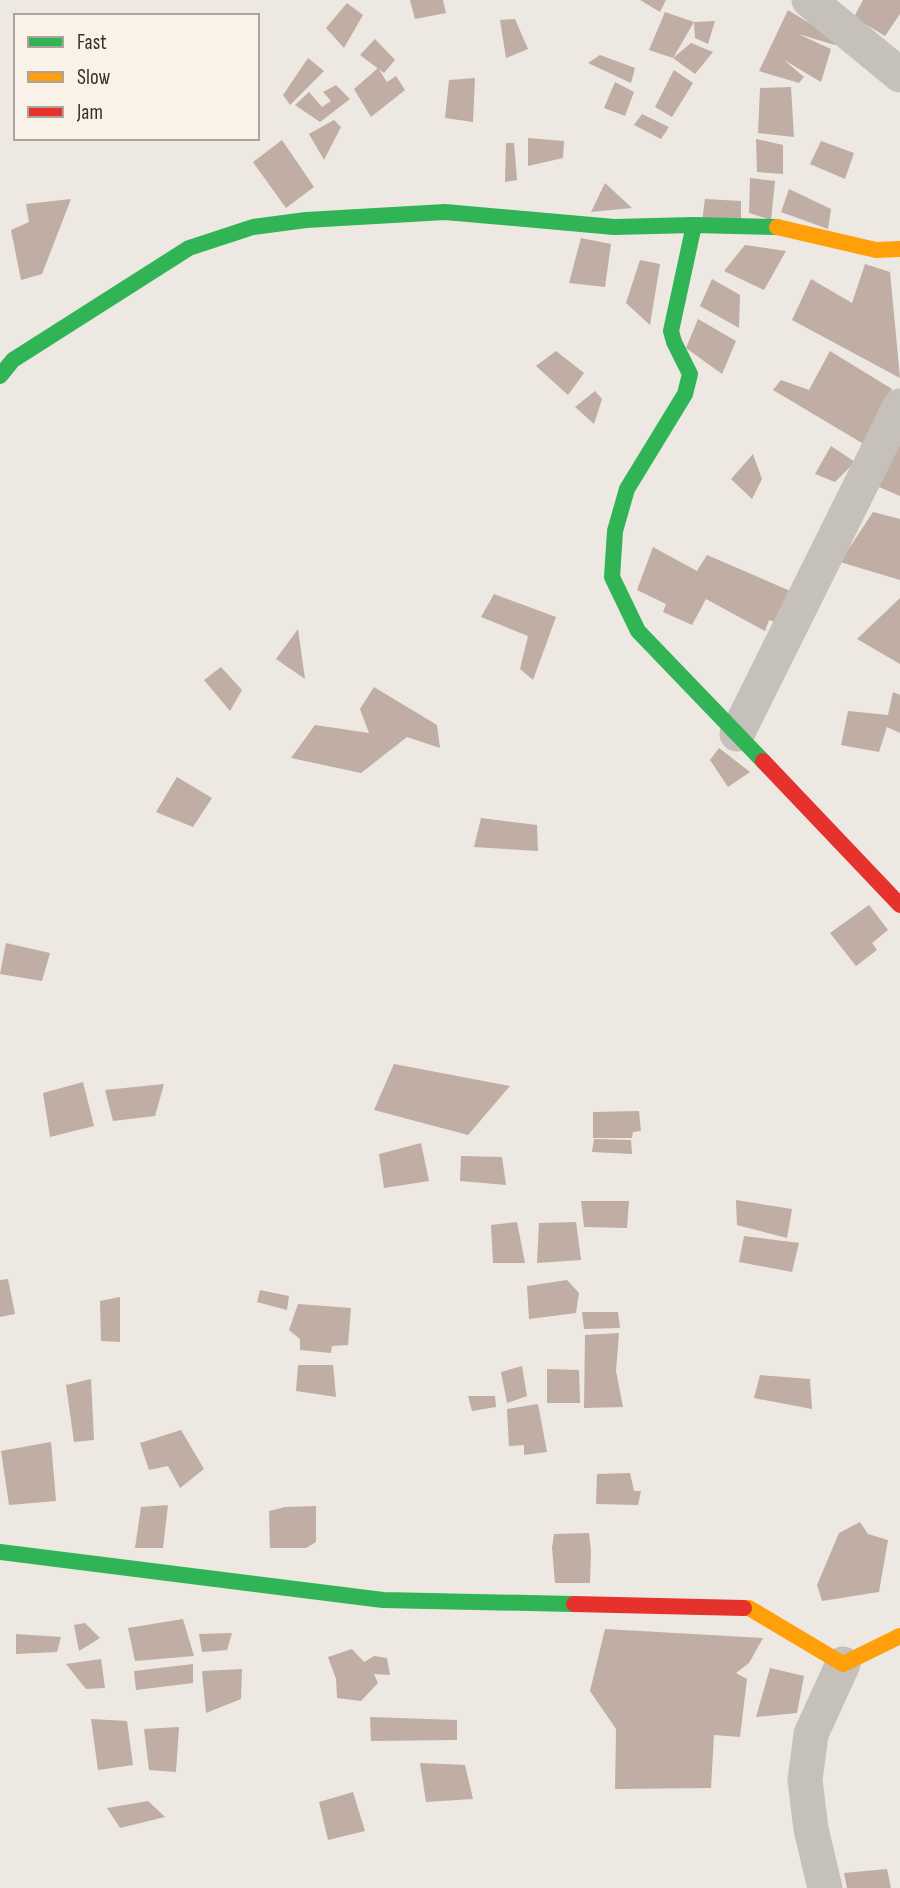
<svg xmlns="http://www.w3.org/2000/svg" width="900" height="1888" viewBox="0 0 900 1888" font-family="'Sofia Sans Condensed',sans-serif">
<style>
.building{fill:#c0ada4}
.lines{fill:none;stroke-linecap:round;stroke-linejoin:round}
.street{stroke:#c6c0ba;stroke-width:35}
.fast{stroke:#30b455;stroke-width:16}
.slow{stroke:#ff9f0a;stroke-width:16}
.jam{stroke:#e5322d;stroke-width:16}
</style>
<rect width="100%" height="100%" fill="#ede8e2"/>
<g class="building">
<polygon points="410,0 443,0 446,13 415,19"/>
<polygon points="640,0 666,0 660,12"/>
<polygon points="863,0 900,0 900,14 885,36 854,17"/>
<polygon points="347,3 363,15 344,48 326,28"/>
<polygon points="788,10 837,40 835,45 798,34 831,49 821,82 784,60 804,77 799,83 759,71"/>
<polygon points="665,12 694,22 673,58 649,50"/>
<polygon points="515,19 528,49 506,58 500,20"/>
<polygon points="715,21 708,44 695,38 694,22"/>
<polygon points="375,39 395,60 384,73 360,55"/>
<polygon points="691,43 713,52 695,74 673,58"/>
<polygon points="600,55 635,68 631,83 588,63"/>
<polygon points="308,58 324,71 290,105 283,95"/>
<polygon points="378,68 387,82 396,76 405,90 371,117 354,89"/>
<polygon points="674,70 693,83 672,117 655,107"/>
<polygon points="475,78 473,122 445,118 449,80"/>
<polygon points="615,82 634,92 625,116 604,108"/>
<polygon points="336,85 350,99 320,122 295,105 309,92 322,107 331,101 323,92"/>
<polygon points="791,87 794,137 758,133 760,88"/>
<polygon points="642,114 669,127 661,139 634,125"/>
<polygon points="334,120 341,127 324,160 309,134"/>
<polygon points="528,138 564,141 563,158 528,166"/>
<polygon points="756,139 783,145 783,174 757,172"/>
<polygon points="282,140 314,187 286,208 253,162"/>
<polygon points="821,141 854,153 845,179 810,164"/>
<polygon points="506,143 514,143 517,180 505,182"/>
<polygon points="750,178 775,181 771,220 749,213"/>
<polygon points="605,183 632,208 591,212"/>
<polygon points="789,189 831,209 828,229 781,212"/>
<polygon points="71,199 42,274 21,280 11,230 29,222 26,204"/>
<polygon points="705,199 741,201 741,223 702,221"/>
<polygon points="581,238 611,244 605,287 569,283"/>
<polygon points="745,245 786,251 764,290 724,271"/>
<polygon points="640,260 660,264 650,325 626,303"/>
<polygon points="865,264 890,272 900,378 792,320 811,279 852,303"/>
<polygon points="712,279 740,295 739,328 700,306"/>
<polygon points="698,319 736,341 722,374 686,348"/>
<polygon points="556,351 584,373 568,395 536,366"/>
<polygon points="830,351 892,389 867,446 773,390 781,380 809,390"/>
<polygon points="595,391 602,399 594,424 575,407"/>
<polygon points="900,427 900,496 870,483"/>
<polygon points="831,446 855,462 835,482 815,474"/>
<polygon points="753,454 762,479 752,499 731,479"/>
<polygon points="873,512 900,519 900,580 840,562"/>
<polygon points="653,547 697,571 707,555 795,593 781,624 769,620 765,631 706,599 692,625 663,612 666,604 637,590"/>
<polygon points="494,594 556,617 533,680 520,669 528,636 481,617"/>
<polygon points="900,598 900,664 857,639"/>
<polygon points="298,629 305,679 276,659"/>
<polygon points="221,667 242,690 230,711 204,680"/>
<polygon points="374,687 437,725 440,748 407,737 361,773 291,758 315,725 369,733 360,709"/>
<polygon points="893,692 900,695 900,733 887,727 879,752 841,745 848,711 888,715"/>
<polygon points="719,748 750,772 728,787 710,760"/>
<polygon points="177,777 212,798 193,827 156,812"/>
<polygon points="481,818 537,825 538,851 474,847"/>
<polygon points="869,905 888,930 872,943 877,950 856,966 830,933"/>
<polygon points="6,943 50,953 42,981 0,974"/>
<polygon points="394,1064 510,1086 468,1135 374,1110"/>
<polygon points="83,1082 94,1126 50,1137 43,1093"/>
<polygon points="164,1084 155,1116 113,1121 105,1090"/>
<polygon points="639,1111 641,1131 633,1132 632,1138 593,1138 593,1112"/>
<polygon points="594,1139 631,1140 632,1154 592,1152"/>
<polygon points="421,1143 429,1181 384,1188 379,1154"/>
<polygon points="461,1156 502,1157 506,1185 460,1181"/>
<polygon points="736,1200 792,1209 787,1238 737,1225"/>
<polygon points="581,1201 629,1201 627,1228 584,1227"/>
<polygon points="517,1222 525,1263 493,1263 491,1225"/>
<polygon points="576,1222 581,1260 537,1263 539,1223"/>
<polygon points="744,1236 799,1243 792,1272 739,1262"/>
<polygon points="8,1279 15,1314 0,1317 0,1280"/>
<polygon points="567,1280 579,1293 576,1313 529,1319 527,1286"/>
<polygon points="260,1290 289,1296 287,1310 257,1302"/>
<polygon points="120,1297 120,1342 101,1341 100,1301"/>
<polygon points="298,1304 351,1308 348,1345 332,1346 331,1353 300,1350 300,1339 289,1330"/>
<polygon points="582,1312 618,1312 620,1328 584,1329"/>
<polygon points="619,1333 616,1371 623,1407 584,1408 585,1335"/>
<polygon points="298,1365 333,1365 336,1397 296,1391"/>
<polygon points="522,1366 527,1396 507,1403 501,1372"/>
<polygon points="547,1369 579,1370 580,1403 547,1403"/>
<polygon points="760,1375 810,1379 812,1409 754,1398"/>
<polygon points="91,1379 94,1440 74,1442 66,1385"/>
<polygon points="468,1396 495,1396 496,1407 472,1411"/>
<polygon points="538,1404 547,1452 524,1455 524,1445 509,1446 507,1409"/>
<polygon points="181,1430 204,1469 180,1488 168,1466 149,1470 140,1443"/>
<polygon points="51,1442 56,1501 9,1505 1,1451"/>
<polygon points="630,1473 634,1491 641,1491 638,1505 596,1504 597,1474"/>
<polygon points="168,1505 163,1548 135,1548 141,1507"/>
<polygon points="316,1506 316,1542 306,1548 270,1548 269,1511 285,1507"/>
<polygon points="860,1522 868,1534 888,1540 879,1592 822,1601 817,1585 839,1533"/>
<polygon points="589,1533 591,1551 590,1583 555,1583 552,1548 554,1534"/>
<polygon points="183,1619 194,1656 135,1661 128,1628"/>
<polygon points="85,1623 100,1638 79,1651 74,1625"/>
<polygon points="605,1629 763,1638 749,1663 736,1673 747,1679 740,1737 714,1735 711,1788 615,1789 616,1729 590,1691"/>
<polygon points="232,1633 227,1650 202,1652 199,1634"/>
<polygon points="16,1634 61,1637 57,1652 16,1654"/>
<polygon points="352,1649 364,1662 374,1656 387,1658 390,1675 374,1674 378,1683 361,1701 337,1698 336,1679 328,1657"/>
<polygon points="101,1659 105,1688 86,1689 66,1664"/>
<polygon points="193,1664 193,1683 136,1690 134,1671"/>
<polygon points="770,1668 804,1676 797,1713 756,1717"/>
<polygon points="242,1669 241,1699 206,1713 202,1671"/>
<polygon points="370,1717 457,1720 457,1740 371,1741"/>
<polygon points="91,1719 127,1721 133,1765 98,1770"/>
<polygon points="179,1727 176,1772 149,1770 144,1729"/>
<polygon points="420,1763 465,1765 473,1799 426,1802"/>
<polygon points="353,1792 365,1831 328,1840 319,1802"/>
<polygon points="148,1801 165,1817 120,1828 107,1808"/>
<polygon points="887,1869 891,1888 847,1888 844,1873"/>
</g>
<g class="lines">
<g class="street">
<polyline points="809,0 900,75"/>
<polyline points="737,734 900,406"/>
<polyline points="825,1888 811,1829 805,1780 811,1734 843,1664"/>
</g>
<g class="fast">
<polyline points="694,225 671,331 674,342 690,374 685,394 627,489 615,531 612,577 638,631 763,761"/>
<polyline points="0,376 13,360 189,248 253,227 306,220 445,212 614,227 694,225 777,227"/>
<polyline points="0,1552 383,1600 574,1604"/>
</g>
<g class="slow">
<polyline points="777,227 876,250 900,249"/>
<polyline points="744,1608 749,1608 843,1664 900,1636"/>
</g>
<g class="jam">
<polyline points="763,761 900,905"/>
<polyline points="574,1604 744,1608"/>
</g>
</g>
<rect x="14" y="14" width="245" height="126" fill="#faf2e9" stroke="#aca49c" stroke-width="2"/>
<rect x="28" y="37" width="35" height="10" fill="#30b455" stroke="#aca49c" stroke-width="2"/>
<text x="77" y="49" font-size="21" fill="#372e29">Fast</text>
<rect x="28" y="72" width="35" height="10" fill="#ff9f0a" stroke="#aca49c" stroke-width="2"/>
<text x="77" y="84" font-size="21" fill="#372e29">Slow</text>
<rect x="28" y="107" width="35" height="10" fill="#e5322d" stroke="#aca49c" stroke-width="2"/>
<text x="77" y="119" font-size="21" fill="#372e29">Jam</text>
</svg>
